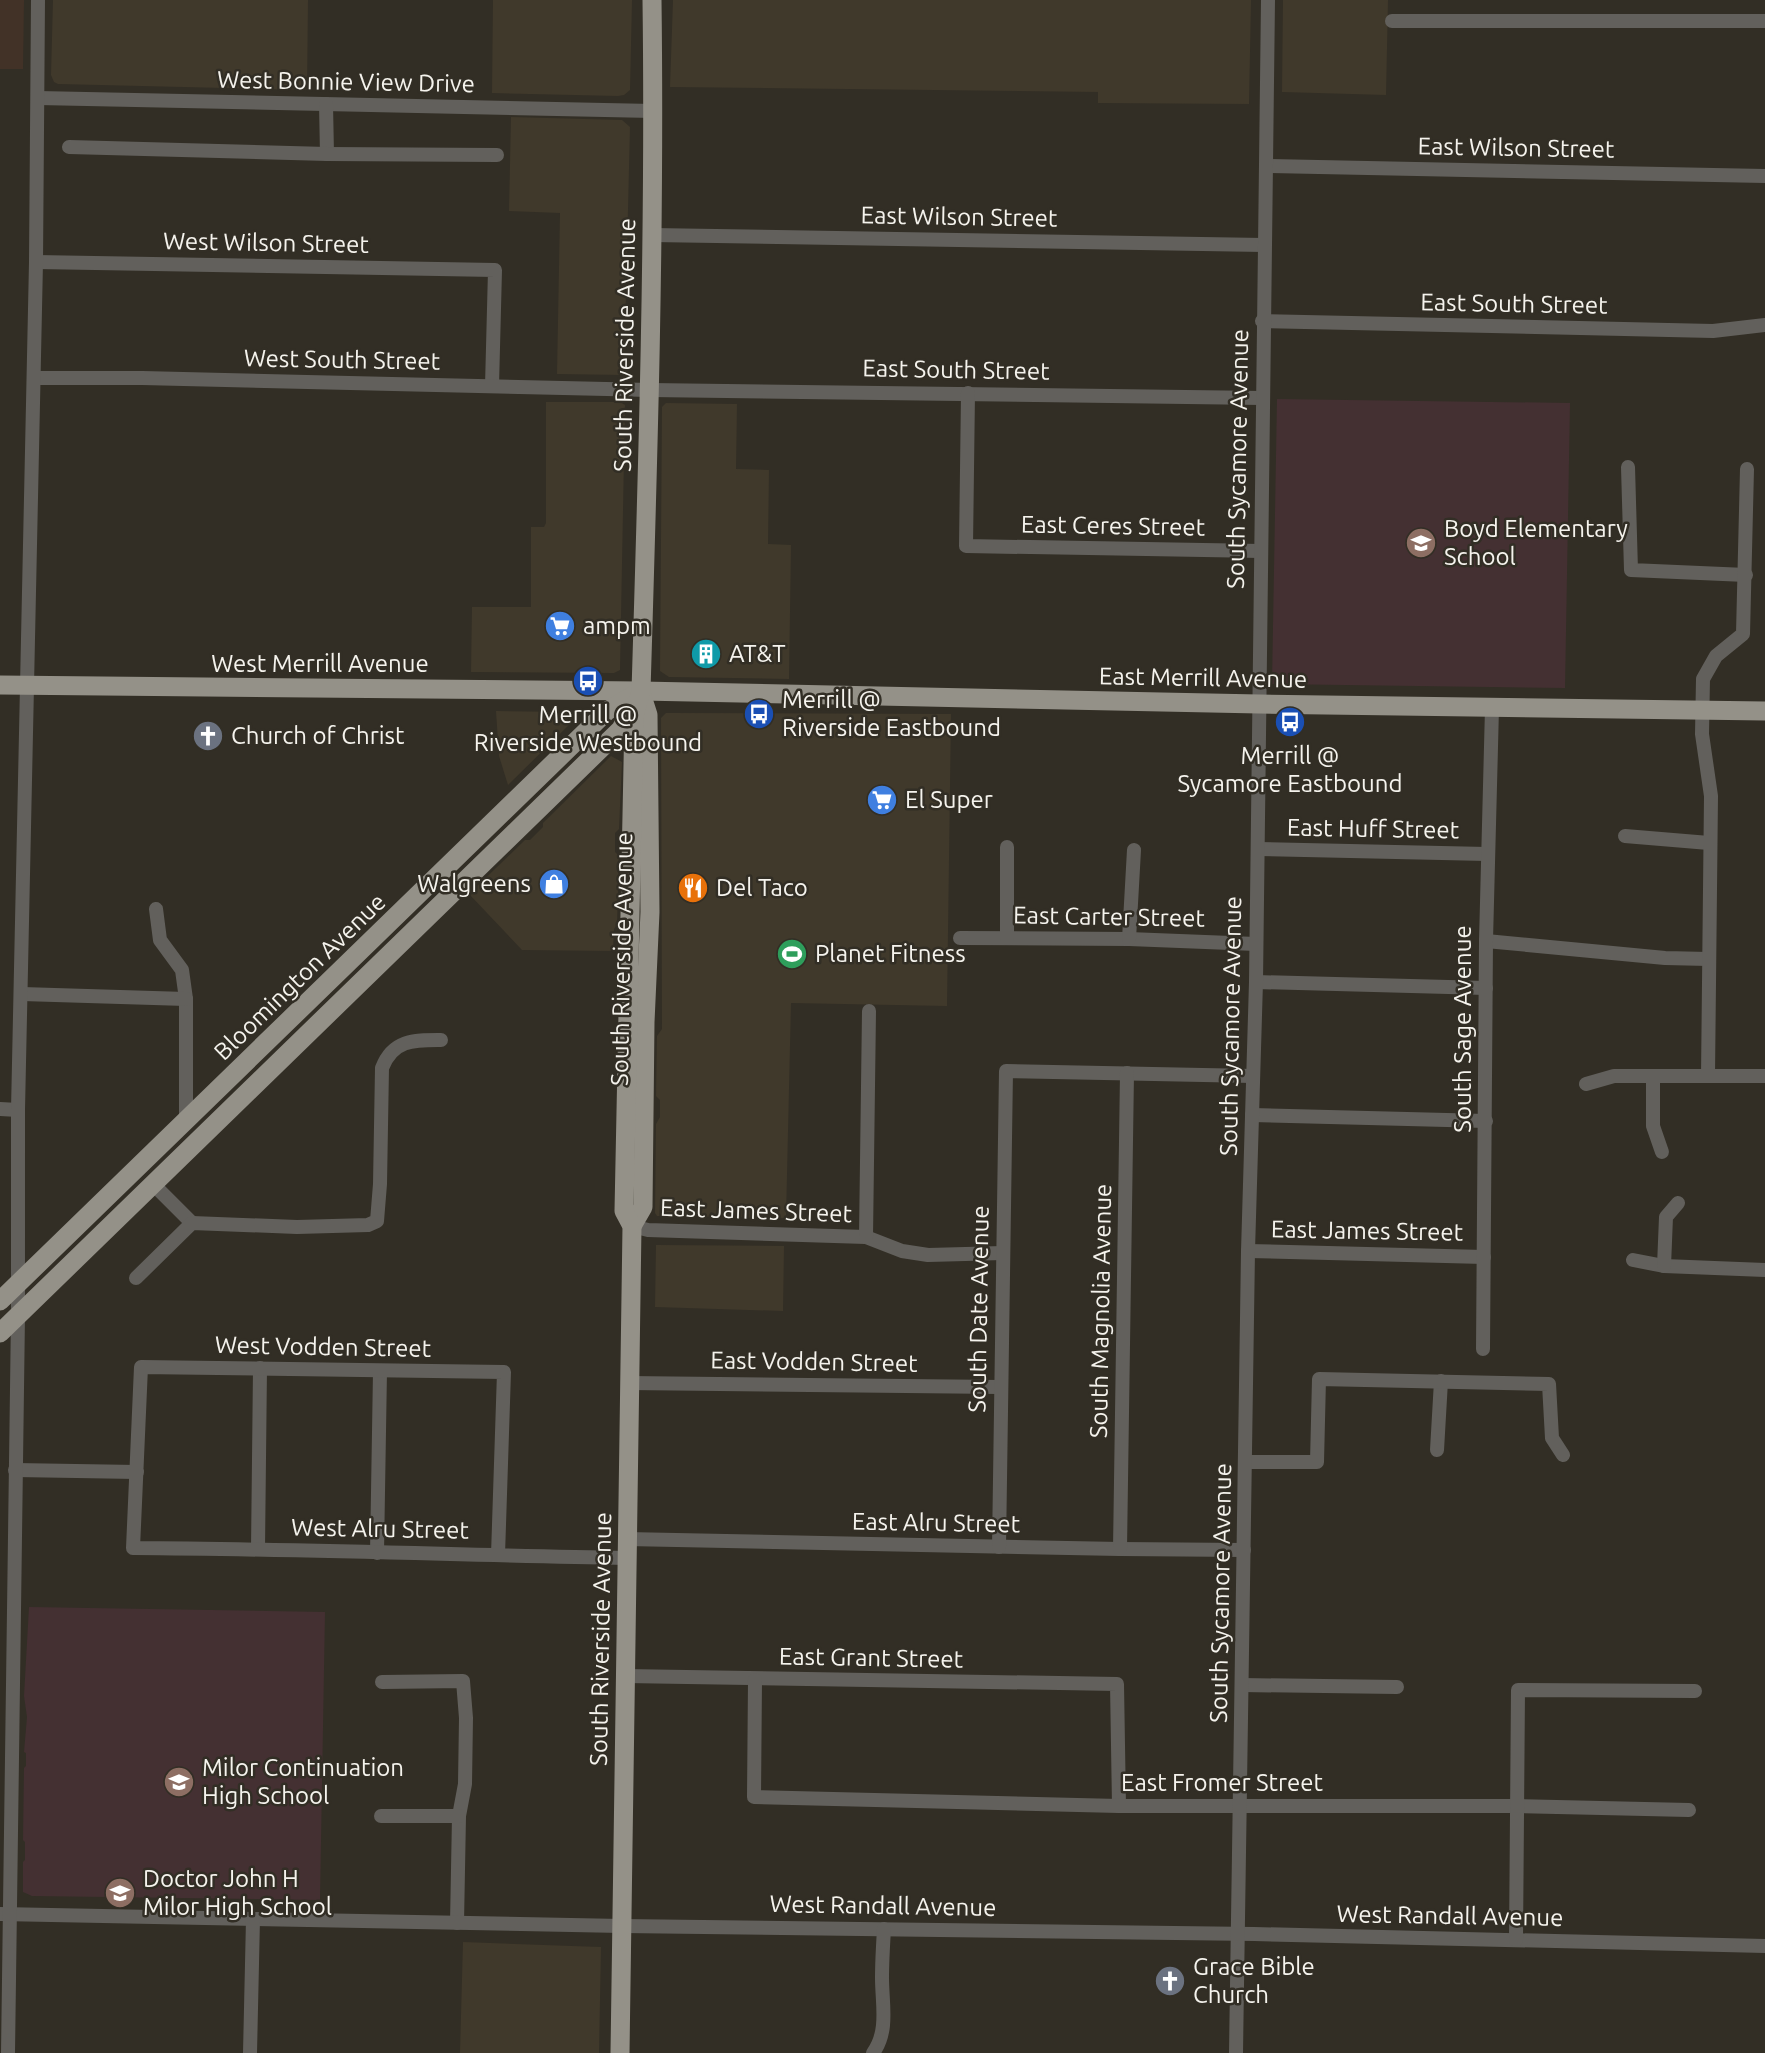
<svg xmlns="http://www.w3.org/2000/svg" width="1765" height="2053" viewBox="0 0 1765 2053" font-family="Ubuntu,sans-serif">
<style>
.built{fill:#40392b}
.industrial{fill:#423227}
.education{fill:#443032}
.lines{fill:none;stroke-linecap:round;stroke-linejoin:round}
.minor{stroke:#62605c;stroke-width:14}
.major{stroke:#949188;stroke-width:19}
.labels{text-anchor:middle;stroke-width:5;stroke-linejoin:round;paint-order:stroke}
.street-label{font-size:24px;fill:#f5f3ed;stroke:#322e25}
.poi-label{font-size:24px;fill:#f5f3ed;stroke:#322e25;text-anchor:start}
</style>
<rect width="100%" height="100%" fill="#322e25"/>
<g class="built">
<polygon points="53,0 308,0 307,90 58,84 54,82 51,75"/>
<polygon points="493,0 632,0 630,90 624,95 618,96 492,93"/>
<polygon points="673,0 1251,0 1249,104 1098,103 1098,92 670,87"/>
<polygon points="1283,0 1388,0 1386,95 1282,92"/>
<polygon points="511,117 622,120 630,127 624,375 557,374 560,213 509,211"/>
<polygon points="546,402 620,402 625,405 620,670 614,673 471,672 472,607 531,607 531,527 544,527 546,523"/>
<polygon points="666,403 737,404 736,469 769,470 768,544 791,545 789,679 669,677 660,671 662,407"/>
<polygon points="496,711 568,712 573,714 574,720 508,785 499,756"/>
<polygon points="666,713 951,714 947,1006 791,1003 786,1218 657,1216 655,1213 656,1124 660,1117 660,1100 656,1096 657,1036 662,1029 661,718"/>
<polygon points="611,756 622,762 619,829 615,833 615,852 619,856 617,925 614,929 613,951 522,950 469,894 525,840 530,840 543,827 543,823"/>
<polygon points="656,1245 784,1246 783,1311 655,1307"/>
<polygon points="463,1942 601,1947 599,2053 460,2053"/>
</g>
<polygon class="industrial" points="0,0 24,0 23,69 0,69"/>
<g class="education">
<polygon points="1277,399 1570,403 1565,688 1272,684"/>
<polygon points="29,1607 325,1612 320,1900 32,1896 23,1892 23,1862 25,1860 25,1842 23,1840 24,1768 26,1766 26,1753 24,1752 27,1717 24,1696"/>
</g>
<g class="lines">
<g class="minor">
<polyline points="1392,21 1765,21"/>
<polyline points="38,98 653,111"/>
<polyline points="326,104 327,154"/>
<polyline points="69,147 327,154 497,155"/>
<polyline points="1266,166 1765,176"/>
<polyline points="652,235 1264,245"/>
<polyline points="36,262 495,270 492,386"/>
<polyline points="1262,321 1713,331 1765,325"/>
<polyline points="34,378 142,378 650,390 1262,398"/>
<polyline points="968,393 966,546 1261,551"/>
<polyline points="1628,467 1631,570 1746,575"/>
<polyline points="1625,836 1709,843"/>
<polyline points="1258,849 1487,854"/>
<polyline points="156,909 160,940 182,970 186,999 186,1122"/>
<polyline points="960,938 1129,939 1256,944"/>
<polyline points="1007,938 1007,847"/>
<polyline points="1129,939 1134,850"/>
<polyline points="1486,941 1665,958 1708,959"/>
<polyline points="1256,982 1486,988"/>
<polyline points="22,994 186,999"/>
<polyline points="1653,1076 1653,1126 1662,1152"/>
<polyline points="1708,1076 1711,796 1702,734 1703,679 1716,656 1743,634 1747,469"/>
<polyline points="1586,1084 1614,1076 1765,1076"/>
<polyline points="0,1109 18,1110"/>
<polyline points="1252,1115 1486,1121"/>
<polyline points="153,1184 192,1223"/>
<polyline points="632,1226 648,1230 866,1237 902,1251 928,1255 1003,1253"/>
<polyline points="866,1237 869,1011"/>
<polyline points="1248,1251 1484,1257"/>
<polyline points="1633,1260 1664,1266 1765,1270"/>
<polyline points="1664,1266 1666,1217 1678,1203"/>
<path d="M136,1278L192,1223L297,1227L368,1225L377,1221L380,1184L382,1068C393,1039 415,1040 441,1040"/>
<polyline points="1483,1349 1486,941 1492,708"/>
<polyline points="628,1383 1000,1387"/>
<polyline points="1437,1450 1441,1381"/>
<polyline points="1246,1462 1317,1462 1319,1379 1549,1384 1552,1438 1563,1455"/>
<polyline points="15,1470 137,1472"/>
<polyline points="626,1539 1120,1549 1244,1550"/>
<polyline points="999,1547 1006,1071 1253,1076"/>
<polyline points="258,1549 260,1368"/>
<polyline points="1120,1549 1127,1073"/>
<polyline points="377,1553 380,1371"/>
<path d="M498,1555L504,1372L141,1367L133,1548C297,1549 462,1555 626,1558"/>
<polyline points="625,1676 1117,1684 1119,1806"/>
<polyline points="755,1680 754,1797 1119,1806 1516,1806 1689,1810"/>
<polyline points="382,1682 463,1681 466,1718 465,1784 459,1816 457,1923"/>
<polyline points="1242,1685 1397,1687"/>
<polyline points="381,1816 459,1816"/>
<polyline points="0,1914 622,1926 1254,1934 1765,1946"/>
<polyline points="1516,1940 1518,1690 1695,1691"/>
<polyline points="8,2053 18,1315 18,1110 36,262 38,0"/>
<polyline points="250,2053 253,1919"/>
<path d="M873,2053C889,2031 882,2004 882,1978C882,1962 883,1945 884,1929"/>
<polyline points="1236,2053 1248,1251 1256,982 1268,0"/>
</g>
<g class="major">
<polyline points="0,685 641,691 1259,704 1765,711"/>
<polyline points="632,1226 643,1207 645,1022 650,912 648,715 641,693"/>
<polyline points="0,1301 607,711 640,691"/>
<polyline points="0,1333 621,729 632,707"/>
<path d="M620,2053L632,1226L624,1211L634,716L641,691C648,461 655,230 652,0"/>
</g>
</g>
<defs>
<g id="school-disc" transform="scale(1.575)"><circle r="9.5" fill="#8d6e63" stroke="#322e25"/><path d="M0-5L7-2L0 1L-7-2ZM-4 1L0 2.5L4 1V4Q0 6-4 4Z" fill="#fff"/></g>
<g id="supermarket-disc" transform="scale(1.575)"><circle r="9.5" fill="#3f7fe0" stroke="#322e25"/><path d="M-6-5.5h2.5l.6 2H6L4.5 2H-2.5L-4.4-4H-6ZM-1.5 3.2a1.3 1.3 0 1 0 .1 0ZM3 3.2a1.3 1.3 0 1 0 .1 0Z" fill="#fff"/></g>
<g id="building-disc" transform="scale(1.575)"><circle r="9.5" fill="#0f9aa8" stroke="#322e25"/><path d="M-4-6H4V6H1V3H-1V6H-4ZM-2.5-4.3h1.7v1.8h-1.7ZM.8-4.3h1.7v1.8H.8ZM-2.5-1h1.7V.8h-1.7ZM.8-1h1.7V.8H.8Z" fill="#fff"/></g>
<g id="bus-disc" transform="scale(1.575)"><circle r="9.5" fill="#1a4fb4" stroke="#322e25"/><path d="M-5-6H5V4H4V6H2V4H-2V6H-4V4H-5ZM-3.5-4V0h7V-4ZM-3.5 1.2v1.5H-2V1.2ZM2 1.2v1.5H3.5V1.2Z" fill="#fff"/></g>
<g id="church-disc" transform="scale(1.575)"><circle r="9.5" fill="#6b7280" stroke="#322e25"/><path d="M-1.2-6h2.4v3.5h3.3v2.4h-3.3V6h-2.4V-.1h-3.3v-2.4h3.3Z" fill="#fff"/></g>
<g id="shop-disc" transform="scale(1.575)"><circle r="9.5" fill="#3f7fe0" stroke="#322e25"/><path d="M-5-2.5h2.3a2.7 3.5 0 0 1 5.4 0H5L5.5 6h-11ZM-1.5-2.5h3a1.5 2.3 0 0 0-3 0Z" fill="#fff"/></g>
<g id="restaurant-disc" transform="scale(1.575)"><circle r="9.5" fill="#e8710a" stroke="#322e25"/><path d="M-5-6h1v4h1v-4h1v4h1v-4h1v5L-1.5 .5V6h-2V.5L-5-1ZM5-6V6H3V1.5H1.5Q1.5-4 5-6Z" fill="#fff"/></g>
<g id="stadium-disc" transform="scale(1.575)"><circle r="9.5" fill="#2e9e5b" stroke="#322e25"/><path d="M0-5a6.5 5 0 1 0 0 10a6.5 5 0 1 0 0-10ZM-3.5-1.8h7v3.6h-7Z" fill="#fff"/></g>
</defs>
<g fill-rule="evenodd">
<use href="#school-disc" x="1421" y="543"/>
<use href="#supermarket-disc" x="560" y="626"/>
<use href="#building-disc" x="706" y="654"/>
<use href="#bus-disc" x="588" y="681"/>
<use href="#bus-disc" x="759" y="714"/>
<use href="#bus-disc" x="1290" y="722"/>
<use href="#church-disc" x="208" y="736"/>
<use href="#supermarket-disc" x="882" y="800"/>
<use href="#shop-disc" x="554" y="884"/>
<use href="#restaurant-disc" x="693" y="888"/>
<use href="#stadium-disc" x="792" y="954"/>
<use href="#school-disc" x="179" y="1782"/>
<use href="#school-disc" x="120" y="1893"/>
<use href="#church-disc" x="1170" y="1981"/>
</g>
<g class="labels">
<g class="street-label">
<text transform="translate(346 82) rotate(1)" y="8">West Bonnie View Drive</text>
<text transform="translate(1516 148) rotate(1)" y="8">East Wilson Street</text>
<text transform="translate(959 217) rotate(1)" y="8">East Wilson Street</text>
<text transform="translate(266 243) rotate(1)" y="8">West Wilson Street</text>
<text transform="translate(1514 304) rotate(1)" y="8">East South Street</text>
<text transform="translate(625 345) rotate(-89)" y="8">South Riverside Avenue</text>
<text transform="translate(342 360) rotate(1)" y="8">West South Street</text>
<text transform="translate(956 370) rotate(1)" y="8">East South Street</text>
<text transform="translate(1238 459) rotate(-89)" y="8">South Sycamore Avenue</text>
<text transform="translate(1113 526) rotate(1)" y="8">East Ceres Street</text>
<text x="320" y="672">West Merrill Avenue</text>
<text transform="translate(1203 678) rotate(1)" y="8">East Merrill Avenue</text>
<text transform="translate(1373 829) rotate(1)" y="8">East Huff Street</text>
<text transform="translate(1109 917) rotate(1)" y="8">East Carter Street</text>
<text transform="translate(622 959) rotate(-89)" y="8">South Riverside Avenue</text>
<text transform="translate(300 977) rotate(-44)" y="8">Bloomington Avenue</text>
<text transform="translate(1231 1026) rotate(-89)" y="8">South Sycamore Avenue</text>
<text transform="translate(1463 1029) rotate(-90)" y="8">South Sage Avenue</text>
<text transform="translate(756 1211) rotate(2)" y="8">East James Street</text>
<text transform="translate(1367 1231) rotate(1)" y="8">East James Street</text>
<text transform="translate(979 1309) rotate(-89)" y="8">South Date Avenue</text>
<text transform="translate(1101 1311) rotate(-89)" y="8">South Magnolia Avenue</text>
<text transform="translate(323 1347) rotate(1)" y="8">West Vodden Street</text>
<text transform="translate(814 1362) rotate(1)" y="8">East Vodden Street</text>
<text transform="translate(936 1523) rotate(1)" y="8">East Alru Street</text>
<text transform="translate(380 1529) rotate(1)" y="8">West Alru Street</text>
<text transform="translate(1221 1593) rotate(-89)" y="8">South Sycamore Avenue</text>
<text transform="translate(601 1639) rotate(-89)" y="8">South Riverside Avenue</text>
<text transform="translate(871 1658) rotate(1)" y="8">East Grant Street</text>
<text x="1222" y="1791">East Fromer Street</text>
<text transform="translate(883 1906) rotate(1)" y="8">West Randall Avenue</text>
<text transform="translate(1450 1916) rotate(1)" y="8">West Randall Avenue</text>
</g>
<g class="poi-label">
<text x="1444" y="537">Boyd Elementary<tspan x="1444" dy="28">School</tspan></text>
<text x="583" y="634">ampm</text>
<text x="729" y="662">AT&amp;T</text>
<text x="782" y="708">Merrill @<tspan x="782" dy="28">Riverside Eastbound</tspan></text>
<text x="588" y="723" text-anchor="middle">Merrill @<tspan x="588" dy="28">Riverside Westbound</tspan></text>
<text x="231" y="744">Church of Christ</text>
<text x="1290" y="764" text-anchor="middle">Merrill @<tspan x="1290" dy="28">Sycamore Eastbound</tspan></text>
<text x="905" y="808">El Super</text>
<text x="531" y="892" text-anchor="end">Walgreens</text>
<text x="716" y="896">Del Taco</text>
<text x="815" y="962">Planet Fitness</text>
<text x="202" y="1776">Milor Continuation<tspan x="202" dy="28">High School</tspan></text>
<text x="143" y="1887">Doctor John H<tspan x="143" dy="28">Milor High School</tspan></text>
<text x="1193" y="1975">Grace Bible<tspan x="1193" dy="28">Church</tspan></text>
</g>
</g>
</svg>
